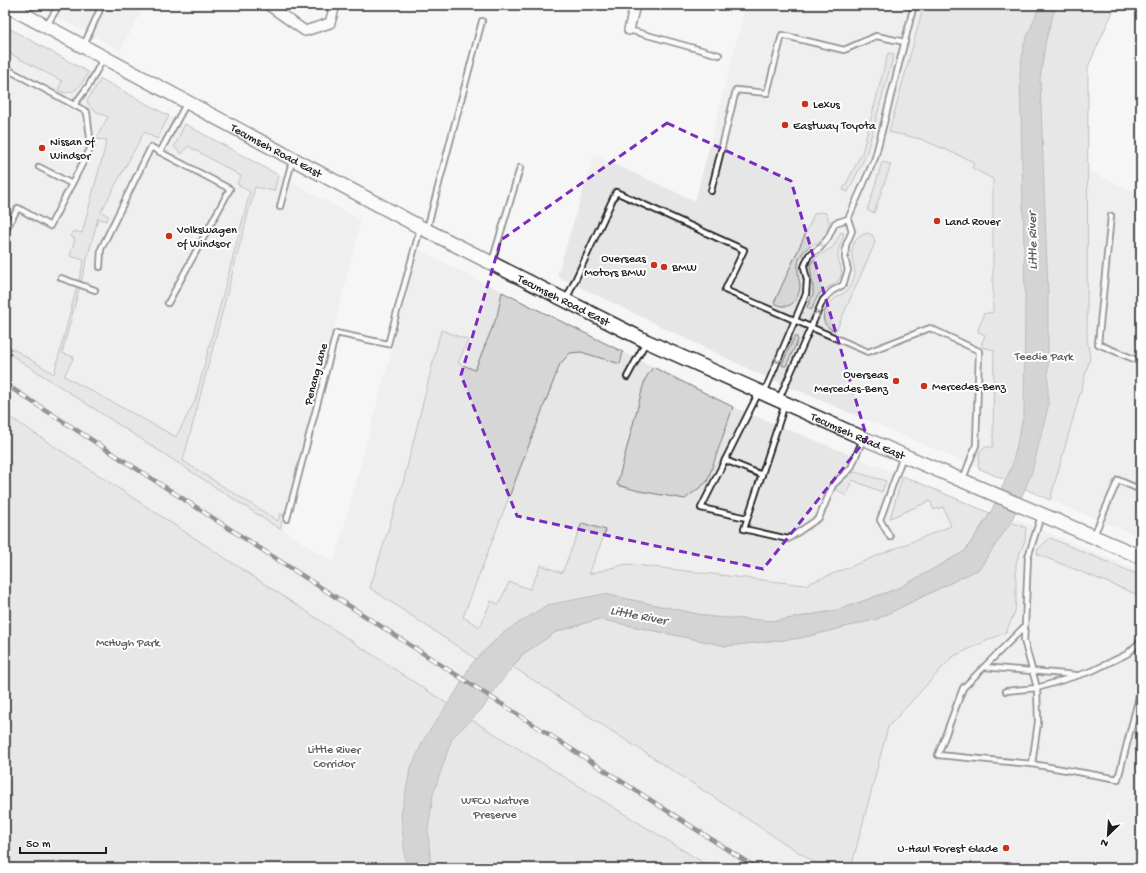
<svg xmlns="http://www.w3.org/2000/svg" width="1146" height="873" viewBox="0 0 1146 873" font-family="'Gochi Hand',sans-serif">
<style>
.built{fill:#e6e6e6}
.green{fill:#d6d6d6;stroke:#797979}
.water{fill:#acacac;stroke:#727272}
.lines{fill:none;stroke-linecap:round;stroke-linejoin:round}
.lane-casing{stroke:#1c1c1c;stroke-width:8}
.street-casing{stroke:#1c1c1c;stroke-width:12}
.secondary-casing{stroke:#1c1c1c;stroke-width:16}
.lane{stroke:#fff;stroke-width:4.5}
.street{stroke:#fff;stroke-width:9}
.secondary{stroke:#fff;stroke-width:13}
.rail-casing{stroke:#1c1c1c;stroke-width:4.5}
.rail{stroke:#fff;stroke-width:3;stroke-dasharray:9;stroke-linecap:butt}
.oneway{stroke:#999}
.marked{fill:none;stroke:#7b2cbf;stroke-width:3;stroke-dasharray:8 5;stroke-linejoin:round}
.poi-dot{fill:#c8321e;stroke:#fff;stroke-width:1.5}
.labels{text-anchor:middle;stroke-width:4;stroke-linejoin:round;paint-order:stroke}
.poi-label{font-size:12px;fill:#1c1c1c;stroke:#fff;text-anchor:start}
.street-label{font-size:12px;fill:#1c1c1c;stroke:#fff}
.park-label{font-size:12px;fill:#5d5d5d;stroke:#fff}
.water-label{font-size:13px;font-style:italic;fill:#5d5d5d;stroke:#fff}
</style>
<rect width="100%" height="100%" fill="#f6f6f6"/>
<filter id="ink" filterUnits="userSpaceOnUse"><feTurbulence type="fractalNoise" baseFrequency=".025" numOctaves="2"/><feDisplacementMap in="SourceGraphic" scale="8" xChannelSelector="R" yChannelSelector="G"/><feConvolveMatrix kernelMatrix="1 2 1 2 8 2 1 2 1" color-interpolation-filters="sRGB"/></filter>
<g filter="url(#ink)">
<g class="built">
<polygon points="34,5 145,5 120,50"/>
<polygon points="746,5 998,5 996,439 988,472 757,373 557,276 594,155 695,201"/>
<polygon points="5,26 361,220 284,531 334,563 419,250 733,407 890,471 990,513 965,551 712,617 547,605 502,680 523,654 726,646 801,638 877,619 979,569 1011,522 1016,519 1141,572 1141,868 432,868 448,704 5,414"/>
<polygon points="1087,170 1141,195 1141,537 1050,500 1090,358 1087,339"/>
</g>
<g class="green">
<path d="M924,5H1141V9L1113,11L1088,67L1087,339L1090,358L1050,500L978,468L980,451L984,447H993L994,350L982,347V342L985,335L978,332C978,325 984,320 983,314L993,312V179L972,168L974,162L921,139L889,132Z"/>
<path d="M5,26L88,72C83,84 72,99 58,90L62,81L5,51Z"/>
<polygon points="888,53 894,54 866,155 848,192 843,190 862,153"/>
<path d="M101,79L169,116L157,139L144,132L101,212L109,216L106,221L98,218L62,353L74,357L64,376L176,437L195,401L250,192L237,184L241,176L188,146L182,154L174,147L185,124L278,175L274,191L255,187L183,461L278,521L280,514L284,515L280,529L5,351V344L54,374L84,260L70,256L75,239L70,236L73,231L82,233L107,140L96,139L108,117C100,113 90,110 87,101Z"/>
<polygon points="882,162 891,164 874,213 867,210 874,189"/>
<path d="M820,212L826,213C832,223 829,233 821,240C816,244 809,245 805,250C800,255 797,263 798,270C798,275 799,280 800,285C800,294 794,308 783,306C780,306 777,304 774,303L813,217L814,214Z"/>
<path d="M841,232L844,233C843,241 837,248 838,257C839,265 844,270 840,278C836,285 826,287 820,293C816,297 814,304 812,309L810,310L807,307L813,294V289L810,265L815,258L833,247Z"/>
<path d="M868,233L873,236L875,243L836,331C834,330 830,329 828,327C819,320 825,307 832,301C836,297 841,295 845,292C850,288 854,280 855,273C855,267 852,261 852,255C851,244 857,235 868,233Z"/>
<polygon points="502,292 623,352 620,364 581,352 570,353 560,364 463,617 480,627 491,601 499,604 509,582 530,589 541,565 562,573 582,523 606,530 589,574 626,564 805,585 951,526 943,507 934,510 930,501 890,518 903,476 990,513 965,551 899,588 838,610 776,621 712,617 604,594 503,633 476,659 370,588 404,479 441,330 468,340 458,363 475,370 497,316"/>
<polygon points="795,336 797,337 798,340 786,366 783,366 782,364"/>
<polygon points="653,367 733,407 707,482 685,499 639,491 617,485 645,379"/>
<polygon points="5,414 472,720 712,868 5,868"/>
<polygon points="855,472 886,481 882,492 852,480 846,496 835,488 843,477"/>
<polygon points="1011,522 1026,528 1025,540 1016,563 1016,599 1015,612 1006,632 952,657 888,727 851,868 823,868 513,667 523,654 556,632 599,619 726,646 801,638 877,619 979,569"/>
<polygon points="1050,538 1141,576 1141,596 1037,554 1038,549"/>
</g>
<polygon class="water" points="1040,5 1056,5 1046,39 1040,79 1048,292 1048,407 1032,472 1011,522 979,569 877,619 801,638 726,646 599,619 556,632 523,654 502,680 483,708 452,738 433,795 428,831 431,868 406,868 401,815 410,770 424,739 456,692 470,666 476,659 503,633 547,605 604,594 712,617 776,621 838,610 899,588 965,551 988,518 1012,466 1024,413 1025,297 1020,71 1024,44"/>
<g class="lines">
<g class="lane-casing">
<g id="lane">
<polyline points="47,25 59,5"/>
<polyline points="629,30 719,55"/>
<polyline points="84,45 102,5"/>
<polyline points="5,68 87,112 91,147 50,226 18,208 5,231"/>
<polyline points="74,105 89,85 103,59"/>
<polyline points="39,167 72,184"/>
<polyline points="711,191 736,90 767,93 782,35 844,50 876,36 905,42"/>
<polyline points="280,207 292,161"/>
<polyline points="1111,216 1098,344 1141,362"/>
<polyline points="427,229 482,21"/>
<polyline points="492,262 520,168"/>
<polyline points="100,267 101,249 151,147 160,152"/>
<polyline points="61,278 95,290"/>
<polyline points="566,300 616,192 744,250 725,290 868,352 930,328 979,351 976,445 963,479"/>
<polyline points="168,303 230,189 160,152 186,104"/>
<polyline points="627,377 646,342"/>
<polyline points="764,393 806,294 807,280 804,267 809,255 820,248 828,238 835,223 848,219"/>
<polyline points="779,399 823,300 832,291 843,285 848,270 845,258 846,245 852,231 848,219 875,158 914,5"/>
<polyline points="785,404 744,529 788,539 819,518 833,485 851,468 863,439"/>
<polyline points="725,460 762,475"/>
<polyline points="1041,516 1028,557 1025,626 1024,640 1037,688 1038,722 1032,764 1118,779 1141,689"/>
<polyline points="747,518 701,508 759,392"/>
<polyline points="287,519 336,333 388,344 420,229"/>
<polyline points="1094,535 1118,480 1141,490"/>
<polyline points="890,537 880,520 903,456"/>
<polyline points="1025,626 963,688 938,755 1032,764"/>
<polyline points="984,667 1076,675"/>
<polyline points="1006,691 1037,688 1092,671 1127,654 1141,641"/>
</g>
</g>
<g class="street-casing">
<g id="street">
<polyline points="268,5 305,31 330,23 335,5"/>
<polyline points="629,30 635,5"/>
</g>
</g>
<g class="secondary-casing">
<g id="secondary">
<path id="s1" d="M6,5L420,227L646,341L863,438L1141,557"/>
</g>
</g>
<use href="#lane" class="lane"/>
<use href="#street" class="street"/>
<use href="#secondary" class="secondary"/>
<g class="rail-casing">
<polyline id="rail" points="5,384 756,868"/>
</g>
<use href="#rail" class="rail"/>
</g>
<defs><path id="oneway-chevron" d="M-2-3.5L2.5 0L-2 3.5" fill="none" stroke-width="1.6" stroke-linecap="round" stroke-linejoin="round"/></defs>
<g class="oneway">
<use href="#oneway-chevron" transform="translate(823 244) rotate(133)"/>
<use href="#oneway-chevron" transform="translate(817 314) rotate(-66)"/>
<use href="#oneway-chevron" transform="translate(778 360) rotate(113)"/>
</g>
</g>
<path d="M0 0H1146V873H0ZM667,123L791,181L867,438L763,569L517,516L461,375L501,240Z" fill="#f6f6f6" fill-opacity=".55" fill-rule="evenodd"/>
<path class="marked" d="M667,123L791,181L867,438L763,569L517,516L461,375L501,240Z"/>
<g class="poi-dot">
<circle cx="805" cy="104" r="4"/>
<circle cx="785" cy="125" r="4"/>
<circle cx="42" cy="148" r="4"/>
<circle cx="937" cy="221" r="4"/>
<circle cx="169" cy="236" r="4"/>
<circle cx="654" cy="265" r="4"/>
<circle cx="664" cy="267" r="4"/>
<circle cx="896" cy="381" r="4"/>
<circle cx="924" cy="386" r="4"/>
<circle cx="1006" cy="848" r="4"/>
</g>
<g class="labels">
<g class="poi-label">
<text x="813" y="108">Lexus</text>
<text x="793" y="129">Eastway Toyota</text>
<text x="50" y="145">Nissan of<tspan x="50" dy="14">Windsor</tspan></text>
<text x="945" y="225">Land Rover</text>
<text x="177" y="233">Volkswagen<tspan x="177" dy="14">of Windsor</tspan></text>
<text x="646" y="262" text-anchor="end">Overseas<tspan x="646" dy="14">Motors BMW</tspan></text>
<text x="672" y="271">BMW</text>
<text x="888" y="378" text-anchor="end">Overseas<tspan x="888" dy="14">Mercedes-Benz</tspan></text>
<text x="932" y="390">Mercedes-Benz</text>
<text x="998" y="852" text-anchor="end">U-Haul Forest Glade</text>
</g>
<g class="street-label">
<text dy="4" stroke="none"><textPath href="#s1" startOffset="307">Tecumseh Road East</textPath></text>
<text dy="4" stroke="none"><textPath href="#s1" startOffset="631">Tecumseh Road East</textPath></text>
<text transform="translate(315 374) rotate(-75)" y="4">Penang Lane</text>
<text dy="4" stroke="none"><textPath href="#s1" startOffset="955">Tecumseh Road East</textPath></text>
</g>
<g class="park-label">
<text x="1044" y="360">Teedie Park</text>
<text x="128" y="646">McHugh Park</text>
<text x="334" y="753">Little River<tspan x="334" dy="14">Corridor</tspan></text>
<text x="495" y="804">WFCU Nature<tspan x="495" dy="14">Preserve</tspan></text>
</g>
<g class="water-label">
<text transform="translate(1031 241) rotate(-91)" y="5">Little River</text>
<text transform="translate(639 614) rotate(11)" y="5">Little River</text>
</g>
</g>
<rect width="1146" height="873" fill="none" stroke="#fff" stroke-width="20"/>
<rect x="10" y="10" width="1126" height="853" fill="none" stroke="#1c1c1c" stroke-width="1.5" filter="url(#ink)"/>
<g transform="translate(1108 835) rotate(205)" stroke="#ffffff" stroke-width="3" paint-order="stroke">
<path d="M0-3L7 15L0 10L-7 15Z" fill="#1c1c1c"/>
<text y="-6" font-size="11" font-weight="bold" text-anchor="middle" fill="#1c1c1c">N</text>
</g>
<path d="M20 847v6h86v-6" fill="none" stroke="#1c1c1c" stroke-width="2"/>
<text x="26" y="847" font-size="12" fill="#1c1c1c" stroke="#ffffff" stroke-width="3" paint-order="stroke">50 m</text>
</svg>
